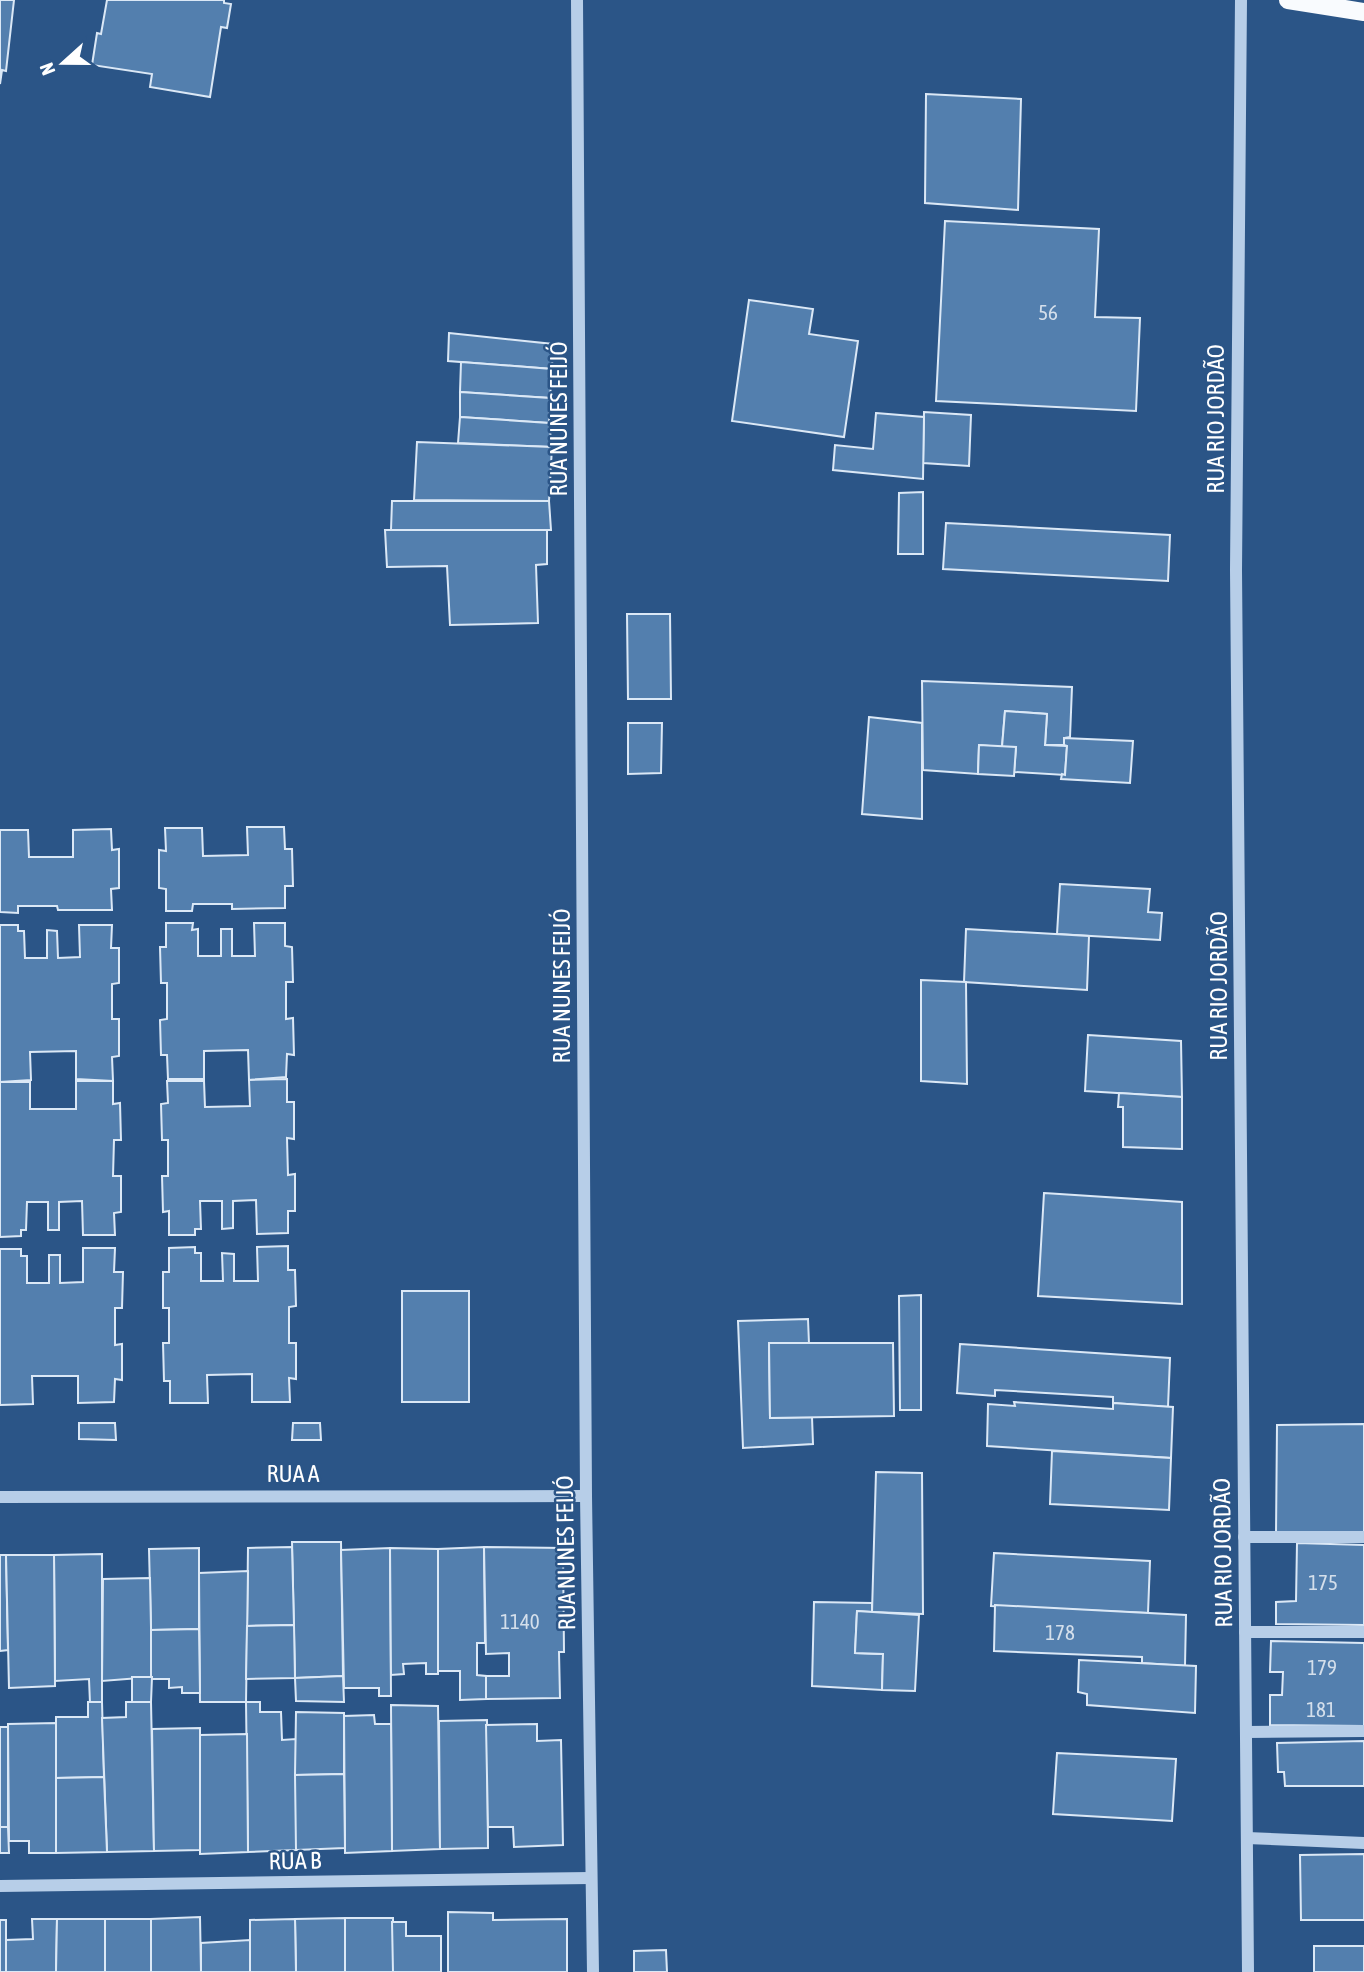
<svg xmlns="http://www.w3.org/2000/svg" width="1364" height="1972" viewBox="0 0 1364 1972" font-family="'Asap Condensed',sans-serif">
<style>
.building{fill:#537fae;stroke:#dbe8f6;stroke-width:2}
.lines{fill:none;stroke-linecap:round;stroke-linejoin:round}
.minor{stroke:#b7cee8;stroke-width:12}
.major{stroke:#f9fbfe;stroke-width:18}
.labels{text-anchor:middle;stroke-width:5;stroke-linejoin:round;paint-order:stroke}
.number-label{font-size:21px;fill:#d4dfeb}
.street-label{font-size:24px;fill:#fff;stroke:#2b5587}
</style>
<rect width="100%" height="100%" fill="#2b5587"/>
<g class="building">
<polygon points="0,0 14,0 6,71 2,70 0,84"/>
<polygon points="107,0 224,0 224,3 231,4 227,28 221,27 210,97 150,87 152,74 92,65 97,33 101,34"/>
<polygon points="926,94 1021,99 1018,210 925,203"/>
<polygon points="945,221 1099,229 1095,317 1140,318 1136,411 936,401"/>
<polygon points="749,300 813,309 809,334 858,341 844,437 732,421"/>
<polygon points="449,333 553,344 552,369 448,361"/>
<polygon points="461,362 552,369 550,398 460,392"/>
<polygon points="460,392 550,398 549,423 460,417"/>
<polygon points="924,412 971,415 969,466 923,463"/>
<polygon points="876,413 924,417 923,479 833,470 835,445 873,449"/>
<polygon points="460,417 549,423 552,447 458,443"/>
<polygon points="417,442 552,447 549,501 414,500"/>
<polygon points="923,492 923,554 898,554 899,493"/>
<polygon points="392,501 549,501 551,530 391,530"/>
<polygon points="946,523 1170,535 1168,581 943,569"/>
<polygon points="385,530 547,530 547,564 536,565 538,623 450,625 447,566 387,567"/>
<polygon points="627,614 670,614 671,699 628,699"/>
<polygon points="922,681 1072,687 1070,737 1064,738 1064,745 1045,745 1047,714 1005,711 1002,747 979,745 978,774 923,770"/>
<polygon points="1005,711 1047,714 1045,745 1067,746 1065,775 1014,772 1016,747 1002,747"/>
<polygon points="869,717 922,723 922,819 862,814"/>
<polygon points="628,723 662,723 661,773 628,774"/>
<polygon points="1064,738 1133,741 1130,783 1061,779 1062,774 1065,775 1067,746 1064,745"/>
<polygon points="979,745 1016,747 1014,776 978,774"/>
<polygon points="247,827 284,827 285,849 292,849 293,886 285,886 285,908 232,909 232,904 193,904 192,911 166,911 166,889 159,888 159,850 166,851 165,828 202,828 203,856 248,855"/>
<polygon points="111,829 112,850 119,849 119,888 111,889 112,910 58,910 57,906 18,906 18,913 0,912 0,830 28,830 29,857 73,857 73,830"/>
<polygon points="1060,884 1150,889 1148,912 1162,913 1160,940 1057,934"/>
<polygon points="166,923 193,923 192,930 198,929 198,956 221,956 221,929 232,929 232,956 255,956 254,923 285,923 285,946 292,947 293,982 286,982 286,1019 293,1018 294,1055 287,1054 286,1077 249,1080 248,1050 204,1051 204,1079 168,1079 167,1055 161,1055 160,1020 167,1019 167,983 161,983 160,947 166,947"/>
<polygon points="0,925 18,925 18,931 24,931 25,958 47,958 47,930 57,931 58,958 80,957 79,925 112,925 111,948 119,948 119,983 112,984 112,1019 119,1019 119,1056 112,1057 113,1081 76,1079 76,1051 30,1052 31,1080 0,1082"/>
<polygon points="966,929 1089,936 1087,990 964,982"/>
<polygon points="921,980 966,982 967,1084 921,1081"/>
<polygon points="1088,1035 1181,1041 1182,1097 1085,1091"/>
<polygon points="287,1079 287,1102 294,1102 294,1139 287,1138 288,1175 295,1174 295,1211 288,1211 288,1233 257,1234 256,1200 233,1201 233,1228 222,1229 222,1201 200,1201 201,1229 195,1229 195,1235 169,1235 169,1211 163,1212 162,1176 168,1176 168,1140 162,1140 161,1104 168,1103 167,1081 204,1081 205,1107 250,1106 249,1080"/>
<polygon points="76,1081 113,1081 113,1104 120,1103 121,1140 114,1140 113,1176 121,1176 121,1212 114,1213 115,1235 83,1235 82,1201 59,1202 59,1230 48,1230 48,1202 27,1202 26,1230 21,1230 21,1236 0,1237 0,1082 30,1082 30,1109 76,1109"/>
<polygon points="1119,1093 1182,1097 1182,1149 1123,1147 1123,1107 1118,1107"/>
<polygon points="1044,1193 1182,1202 1182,1304 1038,1296"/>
<polygon points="288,1246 288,1270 295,1270 296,1306 289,1307 289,1343 296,1343 296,1379 289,1378 290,1402 252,1402 252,1374 207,1375 208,1403 170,1403 170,1381 164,1381 163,1343 169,1343 169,1308 163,1308 163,1272 169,1272 169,1248 195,1247 195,1253 201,1253 201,1281 223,1281 222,1253 234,1254 234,1281 258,1281 257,1247"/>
<polygon points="83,1248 115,1248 114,1272 123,1272 122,1308 115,1308 115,1345 122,1344 122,1380 115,1379 114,1402 78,1403 78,1376 32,1376 33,1404 0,1405 0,1249 21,1249 21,1256 27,1256 27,1283 49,1283 49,1255 60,1255 60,1283 83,1282"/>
<rect x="402" y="1291" width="67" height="111"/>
<polygon points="921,1295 921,1410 900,1410 899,1296"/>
<polygon points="808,1319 809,1344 769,1343 770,1418 812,1417 813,1444 743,1448 738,1321"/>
<polygon points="769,1343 893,1343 894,1416 770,1418"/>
<polygon points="960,1344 1170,1358 1168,1407 1113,1403 1113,1397 995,1390 995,1396 957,1393"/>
<polygon points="1014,1402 1113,1409 1113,1403 1173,1407 1171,1458 987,1446 988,1404 1015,1406"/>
<polygon points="79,1423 115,1423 116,1440 79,1439"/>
<polygon points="293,1423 320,1423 321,1440 292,1440"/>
<polygon points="1364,1424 1364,1535 1276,1534 1277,1425"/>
<polygon points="1052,1451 1171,1458 1169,1510 1050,1504"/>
<polygon points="876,1472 922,1473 923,1614 872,1612"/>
<polygon points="292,1542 341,1542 343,1676 295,1678"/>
<polygon points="1297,1543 1364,1545 1364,1625 1276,1624 1276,1602 1296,1601"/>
<polygon points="292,1547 294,1625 247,1626 248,1548"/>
<polygon points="484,1547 485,1643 477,1643 477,1675 486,1676 486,1699 460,1700 460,1671 438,1671 438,1549"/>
<polygon points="484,1547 563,1548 564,1652 559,1652 560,1698 486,1699 486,1676 509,1676 509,1653 486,1654"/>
<polygon points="199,1548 199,1629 151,1630 149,1549"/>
<polygon points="390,1548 391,1696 379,1696 379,1688 344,1688 341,1550"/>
<polygon points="390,1548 438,1549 438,1674 426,1674 426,1663 403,1664 404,1674 391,1675"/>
<polygon points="994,1553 1150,1561 1148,1613 991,1606"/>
<polygon points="102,1554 102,1702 90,1703 89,1679 55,1681 54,1555"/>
<polygon points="0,1555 6,1555 8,1650 0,1651"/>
<polygon points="6,1555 54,1555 55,1686 9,1688"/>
<polygon points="248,1571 246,1702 200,1702 199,1573"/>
<polygon points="150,1578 152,1677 102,1681 103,1579"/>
<polygon points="814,1602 872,1603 872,1612 857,1611 855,1653 883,1654 882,1690 812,1686"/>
<polygon points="995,1605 1186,1615 1185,1666 1142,1663 1142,1657 994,1651"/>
<polygon points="857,1611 919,1615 915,1691 882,1690 883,1654 855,1653"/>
<polygon points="294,1625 295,1678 246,1679 247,1626"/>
<polygon points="199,1629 200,1693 182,1693 182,1687 169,1688 169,1679 151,1679 151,1630"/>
<polygon points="1271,1641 1364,1643 1364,1726 1270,1725 1270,1695 1282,1695 1283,1672 1270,1672"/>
<polygon points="1079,1660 1196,1666 1195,1713 1087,1705 1087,1694 1078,1692"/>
<polygon points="343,1676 344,1702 296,1701 295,1678"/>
<polygon points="132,1677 152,1677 151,1702 132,1702"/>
<polygon points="88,1702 102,1702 104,1777 56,1778 56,1717 88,1717"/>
<polygon points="126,1702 151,1702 154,1851 107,1852 102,1718 126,1717"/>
<polygon points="246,1702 260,1702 260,1712 281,1712 282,1740 296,1739 296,1850 248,1852"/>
<polygon points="391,1705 438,1706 440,1849 392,1851"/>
<polygon points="296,1712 344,1713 344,1774 295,1775"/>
<polygon points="374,1715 375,1724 391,1724 392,1851 345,1853 344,1716"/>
<polygon points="487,1720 488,1848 440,1849 439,1721"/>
<polygon points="56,1723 56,1853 29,1853 29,1841 9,1841 8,1724"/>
<polygon points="537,1724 537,1741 561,1740 563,1845 514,1847 513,1827 488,1827 486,1725"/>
<rect x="0" y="1727" width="8" height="100"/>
<polygon points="200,1728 200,1850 154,1851 152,1729"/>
<polygon points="247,1734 248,1852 200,1854 200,1735"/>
<polygon points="1364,1741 1364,1786 1285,1786 1284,1772 1278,1772 1277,1743"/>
<polygon points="1057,1753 1176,1759 1172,1821 1053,1814"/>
<polygon points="344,1774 345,1848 296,1850 295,1775"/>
<polygon points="104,1777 107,1852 56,1853 56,1778"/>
<polygon points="0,1827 8,1827 9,1853 0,1853"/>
<polygon points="1364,1854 1364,1920 1301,1920 1300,1855"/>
<polygon points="448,1912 493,1913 493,1920 567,1919 567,1972 448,1972"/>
<polygon points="200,1917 201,1972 151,1972 151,1919"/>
<rect x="345" y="1918" width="48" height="54"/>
<polygon points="345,1918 345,1972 296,1972 295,1919"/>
<polygon points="32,1919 57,1919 56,1972 6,1972 6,1940 33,1939"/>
<polygon points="57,1919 105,1919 105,1972 56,1972"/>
<rect x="105" y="1919" width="46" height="53"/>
<polygon points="295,1919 296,1972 250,1972 250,1920"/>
<rect x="0" y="1920" width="6" height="52"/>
<polygon points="392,1922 406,1922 406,1936 441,1936 441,1972 393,1972"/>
<polygon points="250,1940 250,1972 201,1972 201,1943"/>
<rect x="1314" y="1946" width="50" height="26"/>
<polygon points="666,1950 667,1972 634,1972 634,1951"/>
</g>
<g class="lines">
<g class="minor">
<polyline points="577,0 586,1496 593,1972"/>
<polyline points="1241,0 1236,570 1248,1972"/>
<polyline points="0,1497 586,1496"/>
<polyline points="1244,1537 1364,1537"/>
<polyline points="1245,1632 1364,1632"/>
<polyline points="1246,1732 1364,1731"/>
<polyline points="1247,1838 1364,1843"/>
<polyline points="0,1886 591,1878"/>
</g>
<polyline class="major" points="1288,0 1364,12"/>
</g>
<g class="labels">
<g class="number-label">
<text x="1048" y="320">56</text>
<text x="1323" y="1590">175</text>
<text x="520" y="1629">1140</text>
<text x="1060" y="1640">178</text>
<text x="1322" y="1675">179</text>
<text x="1321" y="1717">181</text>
</g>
<g class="street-label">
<text transform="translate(559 419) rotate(-90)" y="8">RUA NUNES FEIJÓ</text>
<text transform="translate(1216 419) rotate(-90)" y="8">RUA RIO JORDÃO</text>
<text transform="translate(562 986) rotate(-90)" y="8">RUA NUNES FEIJÓ</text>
<text transform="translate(1219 986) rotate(-90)" y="8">RUA RIO JORDÃO</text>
<text x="293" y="1482">RUA A</text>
<text transform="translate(566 1553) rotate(-91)" y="8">RUA NUNES FEIJÓ</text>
<text transform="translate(1223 1553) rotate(-91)" y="8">RUA RIO JORDÃO</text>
<text transform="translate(295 1861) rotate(-1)" y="8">RUA B</text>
</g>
</g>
<g transform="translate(63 63) rotate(249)" stroke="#2b5587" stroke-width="5" paint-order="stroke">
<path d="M0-5L12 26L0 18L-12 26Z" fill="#ffffff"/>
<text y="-10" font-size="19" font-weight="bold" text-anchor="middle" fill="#ffffff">N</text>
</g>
</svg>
